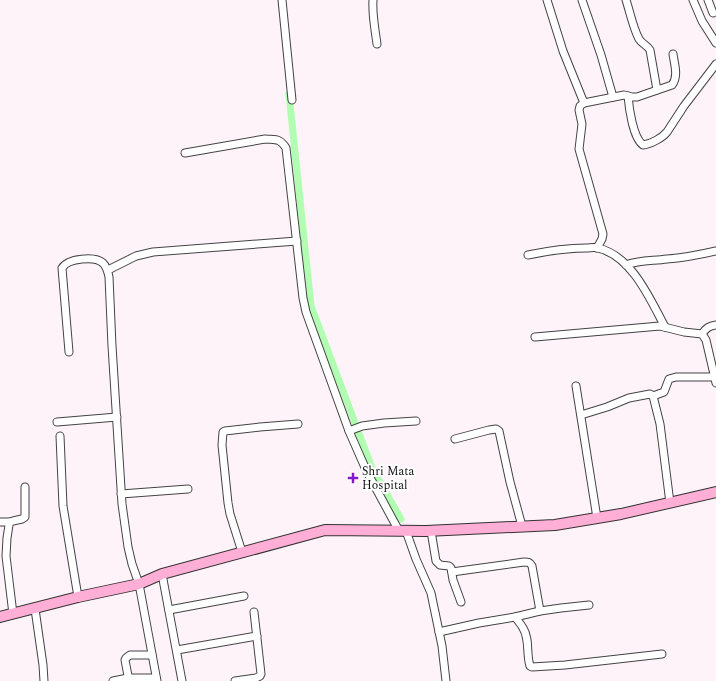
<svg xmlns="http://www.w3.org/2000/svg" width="716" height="681" viewBox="0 0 716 681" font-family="Spectral,serif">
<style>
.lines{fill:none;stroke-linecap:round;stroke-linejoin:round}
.canal{stroke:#b1fdb1;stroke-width:7}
.street-casing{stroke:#434343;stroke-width:9}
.secondary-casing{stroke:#323232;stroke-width:12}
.street{stroke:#fff;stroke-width:7}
.secondary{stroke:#ffaed5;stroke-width:10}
.poi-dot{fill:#8317d1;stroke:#fff;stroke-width:1.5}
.labels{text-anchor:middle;stroke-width:4;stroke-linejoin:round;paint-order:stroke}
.poi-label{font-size:12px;fill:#101010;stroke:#fff;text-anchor:start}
</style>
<rect width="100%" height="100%" fill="#fff3fa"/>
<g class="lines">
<polyline class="canal" points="289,94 311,306 372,468 401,519"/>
<g class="street-casing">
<g id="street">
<polyline points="282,0 292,100"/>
<path d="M373,0C372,15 375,29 377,44"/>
<polyline points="547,0 563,51 584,103"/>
<polyline points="582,0 601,55 613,97"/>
<path d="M626,0C630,12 633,28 639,39C642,44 647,45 650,50L657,90"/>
<polyline points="693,0 702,21 716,43"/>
<polyline points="708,0 713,13"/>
<path d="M628,96C629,108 633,138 643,145C651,144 662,138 667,132L684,106L716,64"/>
<path d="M185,153L265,139C276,140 280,138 286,148L303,298L306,312L349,431L367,472L399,531"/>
<path d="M597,248L602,239L603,234L579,149L582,124L579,110L580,106L584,103L624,95L632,97H637L672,85C679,76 674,63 673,54"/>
<path d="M528,255C547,251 566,248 586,248C590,248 594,247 598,248C632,256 650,299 665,327"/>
<path d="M626,265C639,260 653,261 667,259C683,258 699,255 716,251"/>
<polyline points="108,270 136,256 153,252 297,241"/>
<path d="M702,334C706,328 709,326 716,325"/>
<polyline points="535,337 660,326 684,332 702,334 706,340 716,383"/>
<path d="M69,352L62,268C68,258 95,256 103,263C107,267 108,272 109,277L112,346L122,504L128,547L132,564L139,584L142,600L157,681"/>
<polyline points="576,386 597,518"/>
<polyline points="653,396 664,392 669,379 676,377 715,377"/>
<polyline points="581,415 607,407 629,398 650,394 653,396 660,424 670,503"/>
<polyline points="57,422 117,417"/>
<polyline points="349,431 362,426 384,423 416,421"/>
<polyline points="60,436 63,506 78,597"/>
<polyline points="455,439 489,430 496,429 499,431 510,482 522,526"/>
<polyline points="121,494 188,489"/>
<polyline points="0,522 10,522"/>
<polyline points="406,531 416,559 431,593 442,646 446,681"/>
<polyline points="431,531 436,561 440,565 449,566 451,568 453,580 461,602"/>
<polyline points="242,552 230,514 228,503 222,445 223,432 225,431 260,427 298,424"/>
<path d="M452,572L524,562C528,562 530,562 532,566L540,611"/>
<polyline points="162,574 182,681"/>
<polyline points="35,609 43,665 44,681"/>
<polyline points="169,610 244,596"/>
<polyline points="13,614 6,556 7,538 9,525 10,522 13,521 22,519 25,517 25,487"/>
<path d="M515,617C518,621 521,624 523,628C530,639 526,654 530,666L532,667L565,665L662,654"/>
<polyline points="439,632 479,623 515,617 540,611 561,608 589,605"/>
<polyline points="177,650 257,636"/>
<polyline points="113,681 128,678 156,678"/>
<polyline points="129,681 125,660 126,658 130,655 152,655"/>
<polyline points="235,681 256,678 260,676 261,674 254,612"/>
</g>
</g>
<g class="secondary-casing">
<polyline id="secondary" points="0,617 78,597 139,584 162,574 325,530 426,531 555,525 621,514 716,492"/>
</g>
<use href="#street" class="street"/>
<use href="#secondary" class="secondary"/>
</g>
<path class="poi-dot" d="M351 472h4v4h4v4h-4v4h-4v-4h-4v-4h4z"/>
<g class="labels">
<g class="poi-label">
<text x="362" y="475">Shri Mata<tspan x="362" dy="14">Hospital</tspan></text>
</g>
</g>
</svg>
